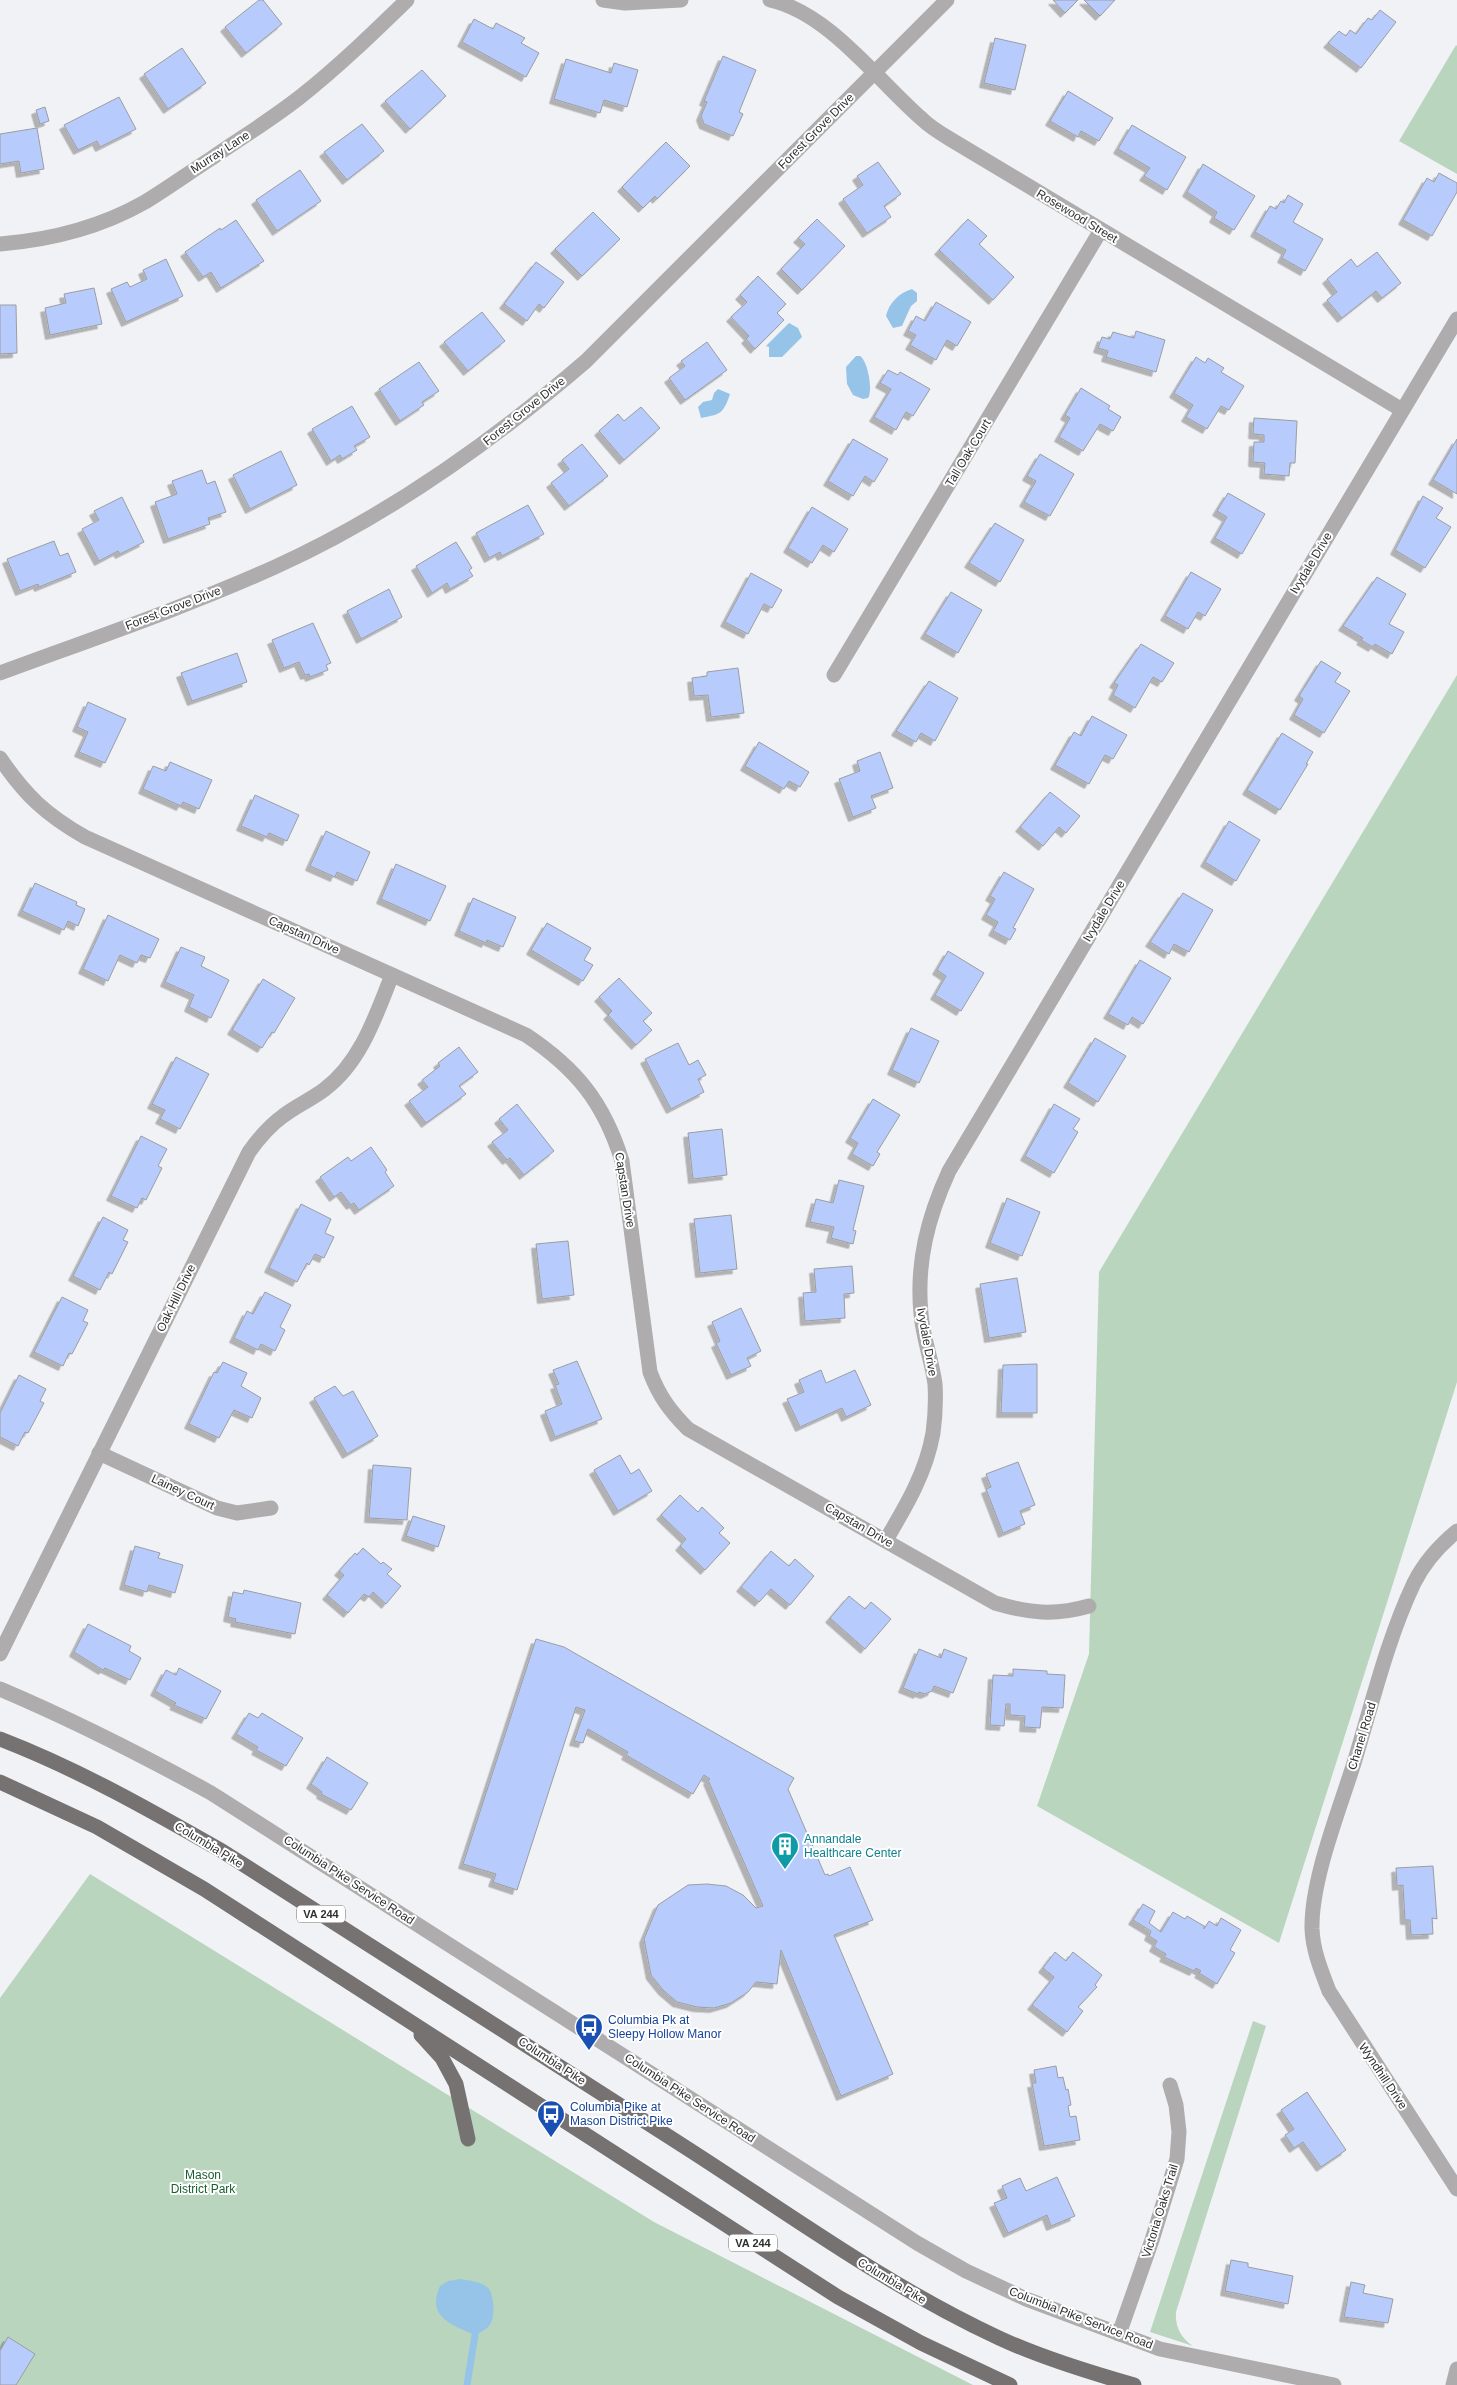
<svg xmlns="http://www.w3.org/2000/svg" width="1457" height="2385" viewBox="0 0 1457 2385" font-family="Helvetica,sans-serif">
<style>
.green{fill:#b9d5be}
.water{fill:#95c4e8}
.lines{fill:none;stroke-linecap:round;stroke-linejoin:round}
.stream{stroke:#95c4e8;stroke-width:7}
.building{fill:#b7ccfc;stroke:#9c9da1;filter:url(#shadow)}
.minor{stroke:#aeacac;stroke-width:15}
.major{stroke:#767272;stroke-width:15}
.labels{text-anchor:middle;stroke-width:4;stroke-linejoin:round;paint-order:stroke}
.shield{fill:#fff;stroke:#6d6d6e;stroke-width:1}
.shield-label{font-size:11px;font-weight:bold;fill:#2e2f30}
.street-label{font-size:12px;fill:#2e2f30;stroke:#fff}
.culture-label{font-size:12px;fill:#0d838f;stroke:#fff;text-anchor:start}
.transit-label{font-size:12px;fill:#164399;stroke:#fff;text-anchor:start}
.park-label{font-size:12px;fill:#195e30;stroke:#fff}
</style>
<defs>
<filter id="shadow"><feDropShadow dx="-4.5" dy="4.5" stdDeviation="0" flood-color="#0004"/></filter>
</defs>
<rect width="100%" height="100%" fill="#f1f2f6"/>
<g class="green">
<polygon points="1456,45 1457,46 1457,174 1399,141"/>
<polygon points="1457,675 1457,1382 1279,1943 1037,1806 1089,1654 1099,1272"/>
<polygon points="90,1874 654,2222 973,2385 0,2385 0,1998"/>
<path d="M1253,2021L1266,2026L1176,2312C1175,2327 1181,2338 1193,2346L1150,2332Z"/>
</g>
<g class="water">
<path d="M912,289L917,293V301L911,306L902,326L893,328L886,316C889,303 899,293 912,289Z"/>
<polygon points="789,323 798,328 802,337 782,357 769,357 769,347 766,346"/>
<path d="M856,356H860C868,361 873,391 868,398L863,399L853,395L847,384L846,367Z"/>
<path d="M718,389L730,394C723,415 720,414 701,418L698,407L703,402L712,400L714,393Z"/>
<path d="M461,2279C470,2281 481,2281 488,2288C494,2294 495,2315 491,2323C488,2329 481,2332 475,2335C452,2325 426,2317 440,2286L448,2281Z"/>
</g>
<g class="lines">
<polyline class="stream" points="467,2385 475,2335"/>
</g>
<g class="building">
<polygon points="259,0 263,0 282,24 246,53 225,27"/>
<polygon points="1053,0 1078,0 1065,13"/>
<polygon points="1084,0 1115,0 1100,16"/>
<polygon points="1380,10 1396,22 1361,68 1328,43 1339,31 1346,36 1350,30 1356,34 1368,18 1372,20"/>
<polygon points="474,19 493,29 496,23 525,38 521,43 539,53 526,77 462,42"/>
<polygon points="995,38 1026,45 1015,90 984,83"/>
<polygon points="182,48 206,83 168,109 144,74"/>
<polygon points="723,56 756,70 739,112 743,114 733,136 704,124 701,116 707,102 704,101"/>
<polygon points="566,59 611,73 614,63 638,70 627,107 604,100 600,113 554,99"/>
<polygon points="422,70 446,96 410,129 385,101"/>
<polygon points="1068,91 1113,118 1099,141 1081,131 1078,137 1050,121"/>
<polygon points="119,97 136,129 100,147 97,141 78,150 64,125"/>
<polygon points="45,107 49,121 40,124 36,110"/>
<polygon points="362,124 384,151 347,180 324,152"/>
<polygon points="1132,125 1186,157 1167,190 1144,176 1150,168 1118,149"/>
<polygon points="37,128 44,169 21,173 19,161 0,164 0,134"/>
<polygon points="666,142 690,166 657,199 655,196 643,208 622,187"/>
<polygon points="878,162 901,194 884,206 891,217 867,233 843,199 863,185 857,176"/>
<polygon points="1203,164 1255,196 1234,230 1214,218 1217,212 1187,192"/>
<polygon points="300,170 321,201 277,231 256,200"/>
<polygon points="1439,173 1457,183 1457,192 1432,236 1403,220 1427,178 1434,182"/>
<polygon points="1288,195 1303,204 1293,222 1323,239 1305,271 1282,258 1286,250 1255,232 1270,206 1276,209 1281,201 1284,203"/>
<polygon points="593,212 620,239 582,276 555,249"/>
<polygon points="817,219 845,246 802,290 781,269 805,244 798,238"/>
<polygon points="968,219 987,236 979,244 1014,277 993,300 939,250"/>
<polygon points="236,220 264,261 221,288 211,272 203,277 185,252 220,228 221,230"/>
<polygon points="1377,252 1401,283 1382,298 1376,291 1342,318 1327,300 1337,292 1327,279 1351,259 1357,267"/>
<polygon points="166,259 183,296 126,322 111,289 127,282 130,287 147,279 143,270"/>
<polygon points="536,262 564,282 544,308 539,304 527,321 504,304"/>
<polygon points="758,276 786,304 777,313 784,320 755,349 746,339 749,336 731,317 747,302 740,295"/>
<polygon points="94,288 102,324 50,335 45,308 66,303 64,294"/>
<polygon points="936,302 971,322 957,346 947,340 936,360 910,345 916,335 908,331 916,316 925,321"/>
<polygon points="0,305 16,305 17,353 0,354"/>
<polygon points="482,312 505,341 468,371 444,342"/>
<polygon points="1136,331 1165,340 1156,372 1106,357 1108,351 1098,348 1102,337 1110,339 1113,332 1134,338"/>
<polygon points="707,342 727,370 685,400 669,378 685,366 681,361"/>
<polygon points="1196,357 1205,363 1208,358 1224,368 1221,372 1244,386 1229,410 1221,406 1207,429 1186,417 1193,405 1174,393"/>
<polygon points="419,362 439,391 422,402 424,405 400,421 379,389"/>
<polygon points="888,370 898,375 900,372 930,389 913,416 906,412 896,430 874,417 891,389 880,383"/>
<polygon points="1081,388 1110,406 1108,409 1121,417 1113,431 1100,424 1083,451 1059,437 1070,418 1065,415"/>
<polygon points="352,406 370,437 354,446 357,450 342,459 340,455 331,461 312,429"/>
<polygon points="641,407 660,428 624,460 599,431 618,414 624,421"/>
<polygon points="1254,418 1297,421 1295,463 1290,463 1289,476 1264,474 1265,463 1253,462 1254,442 1264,442 1264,435 1253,434"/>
<polygon points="853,439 888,459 874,482 865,476 853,496 828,481"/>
<polygon points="1457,439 1457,494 1433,480"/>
<polygon points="582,444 608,476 569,506 551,483 569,469 562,460"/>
<polygon points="281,451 297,485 250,509 233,475"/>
<polygon points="1040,454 1074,474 1050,516 1024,502 1036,481 1027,476"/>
<polygon points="202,470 207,484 215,481 226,512 208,518 210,524 168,539 155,502 177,494 172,481"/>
<polygon points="1228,493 1265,514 1242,554 1215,538 1227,517 1217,511"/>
<polygon points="1423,496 1443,508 1436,518 1451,527 1425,568 1395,550"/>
<polygon points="122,497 144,542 120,554 118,551 99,561 82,529 99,520 94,511"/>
<polygon points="528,505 544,534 502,556 500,552 489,558 476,533"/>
<polygon points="812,507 848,529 834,552 823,545 812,563 788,548"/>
<polygon points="995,523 1024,540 1000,582 969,563"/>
<polygon points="54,541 60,556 68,553 76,572 39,587 38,584 20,591 7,559"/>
<polygon points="456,542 472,568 469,570 473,576 450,589 447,583 432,593 416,566"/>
<polygon points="1191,572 1221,589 1205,616 1198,612 1188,629 1165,616"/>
<polygon points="751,573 782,590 772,608 764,604 748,634 725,622"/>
<polygon points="1377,577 1406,594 1389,624 1404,632 1392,654 1375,644 1373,647 1361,640 1363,638 1343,626"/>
<polygon points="389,589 402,617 361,639 347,611"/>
<polygon points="951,592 982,610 958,653 925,634"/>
<polygon points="313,623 331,663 326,665 328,670 310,677 309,674 305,675 299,662 284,668 272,640"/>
<polygon points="1141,644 1174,663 1162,682 1153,677 1135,708 1113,695 1118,685 1114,683"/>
<polygon points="237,653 247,682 192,701 181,673"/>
<polygon points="1321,661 1341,673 1335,682 1350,691 1324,733 1294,715 1303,699 1299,696"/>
<polygon points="738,668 744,713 711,717 708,695 694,696 692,678 707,676 707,672"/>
<polygon points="929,681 958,698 935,741 921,733 916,742 896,731"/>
<polygon points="88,702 126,719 105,763 79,752 88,732 77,727"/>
<polygon points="1092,716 1127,735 1113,759 1105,755 1089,784 1055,765 1074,732 1081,736"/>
<polygon points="1282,733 1313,752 1306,764 1308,764 1280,810 1247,790"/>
<polygon points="759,742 809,772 800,787 789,781 784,789 745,766"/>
<polygon points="880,752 893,788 871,796 876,808 853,817 839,779 860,771 857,761"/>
<polygon points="170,762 212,780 199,809 183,802 181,806 143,789 153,766 166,771"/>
<polygon points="1050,792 1080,816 1066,833 1059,827 1043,846 1020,827"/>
<polygon points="255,795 299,815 287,841 269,833 267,837 241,826"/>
<polygon points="1229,821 1260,840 1236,881 1205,862"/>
<polygon points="326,831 370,852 357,881 337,872 335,877 310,866"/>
<polygon points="396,864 446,886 430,921 381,899"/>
<polygon points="1004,872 1034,889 1013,928 1016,929 1010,940 993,931 998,922 986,915 995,899 990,896"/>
<polygon points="35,883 77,902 76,905 85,909 78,926 68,921 64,930 22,911"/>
<polygon points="1183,893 1213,910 1189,952 1174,944 1169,954 1150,942"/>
<polygon points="473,898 516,917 503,947 487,940 486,943 459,931"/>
<polygon points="108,915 159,939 150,958 141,955 137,963 120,955 108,981 83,969"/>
<polygon points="547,923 591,948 584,960 593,965 583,981 531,950"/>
<polygon points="181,947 205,957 201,966 229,980 211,1018 189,1007 194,995 165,982"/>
<polygon points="948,951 984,973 961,1011 935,995 946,976 937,970"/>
<polygon points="1140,960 1171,978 1143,1024 1132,1017 1128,1025 1108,1014"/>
<polygon points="619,978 652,1013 643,1021 652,1030 636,1045 608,1015 612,1011 599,997"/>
<polygon points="263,979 295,998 274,1033 272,1032 262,1048 232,1030"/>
<polygon points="911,1028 939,1041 919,1083 892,1070"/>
<polygon points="1095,1038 1126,1056 1098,1102 1068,1083"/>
<polygon points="678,1043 689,1065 698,1060 706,1075 698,1079 704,1092 671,1109 645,1059"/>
<polygon points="459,1047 478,1072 459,1086 466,1094 426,1123 409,1101 428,1087 422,1080 440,1066 438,1063"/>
<polygon points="176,1057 209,1074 180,1129 160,1119 165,1110 152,1104"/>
<polygon points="873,1099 900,1115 877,1152 880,1154 873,1166 852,1154 858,1143 850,1138"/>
<polygon points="517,1104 554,1151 524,1175 510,1158 507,1160 492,1142 508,1130 499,1119"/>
<polygon points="1054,1104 1080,1119 1073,1129 1078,1132 1054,1173 1025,1156"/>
<polygon points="722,1129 727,1175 693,1179 688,1133"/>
<polygon points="141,1136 167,1149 158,1166 162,1168 146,1200 142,1198 137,1208 111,1196"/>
<polygon points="371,1147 387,1170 385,1172 394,1186 359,1210 354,1203 351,1205 341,1192 334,1197 320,1177 348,1157 351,1161"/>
<polygon points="839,1180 864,1186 853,1230 856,1231 853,1244 831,1238 834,1227 810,1222 816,1199 833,1203"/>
<polygon points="1007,1198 1040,1212 1022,1256 990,1243"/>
<polygon points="301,1204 331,1219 325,1233 334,1237 324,1258 315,1254 309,1265 307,1263 297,1282 269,1268"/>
<polygon points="731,1215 737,1269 700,1273 694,1219"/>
<polygon points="103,1217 128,1230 123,1240 128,1242 112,1274 109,1272 100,1290 73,1276"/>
<polygon points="568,1241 574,1295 542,1299 536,1244"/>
<polygon points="852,1266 854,1293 844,1294 845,1318 805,1321 803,1293 816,1292 814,1269"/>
<polygon points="1017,1278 1026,1332 989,1338 980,1284"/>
<polygon points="265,1292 291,1305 280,1327 285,1330 275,1351 261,1344 258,1350 234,1338 247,1311 253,1314"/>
<polygon points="62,1297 88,1310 83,1321 88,1323 72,1354 69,1353 63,1366 34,1352"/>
<polygon points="741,1308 761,1351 747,1358 751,1366 731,1375 716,1343 720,1341 712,1322"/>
<polygon points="577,1361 602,1419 555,1437 545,1411 562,1404 555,1385 559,1384 553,1370"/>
<polygon points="223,1362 247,1373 241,1386 261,1398 252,1418 234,1410 219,1438 189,1424 214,1372 217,1373"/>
<polygon points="1037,1364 1037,1413 1001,1413 1003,1365"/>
<polygon points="821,1370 826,1383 855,1370 871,1405 846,1417 842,1408 800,1427 787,1399 804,1392 799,1380"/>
<polygon points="19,1375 46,1389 40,1401 44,1403 28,1433 25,1432 18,1446 0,1437 0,1413"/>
<polygon points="335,1386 343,1396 353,1391 378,1436 347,1454 314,1398"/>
<polygon points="620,1455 631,1474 639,1469 652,1491 618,1511 594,1470"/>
<polygon points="1018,1462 1035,1505 1020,1511 1025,1524 1003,1533 986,1489 991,1487 986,1474"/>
<polygon points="373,1465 411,1468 407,1520 369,1518"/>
<polygon points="680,1495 698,1512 702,1507 724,1528 719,1533 730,1543 705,1570 680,1546 686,1539 661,1515"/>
<polygon points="413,1516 445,1526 438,1547 406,1536"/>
<polygon points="135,1546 160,1553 158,1558 183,1565 175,1593 149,1585 147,1592 124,1585"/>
<polygon points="363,1548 381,1564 383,1562 392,1569 387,1574 401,1586 386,1604 373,1592 369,1597 364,1594 348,1613 327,1595 344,1575 339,1571 355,1553 357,1555"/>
<polygon points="771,1551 789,1566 795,1559 814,1576 790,1605 771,1589 759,1602 741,1587"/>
<polygon points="244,1590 301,1603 295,1634 235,1622 236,1619 228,1617 233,1592 243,1594"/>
<polygon points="849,1596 865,1609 871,1602 891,1619 865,1649 830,1618"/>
<polygon points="88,1624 131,1646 129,1651 141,1658 130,1680 105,1668 103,1670 74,1652"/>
<polygon points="536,1639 564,1647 794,1778 788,1789 825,1875 828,1874 829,1876 850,1867 873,1920 834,1935 893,2074 841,2096 781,1950 777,1984 756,1982 748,1992 731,2003 714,2008 697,2007 677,2002 663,1990 651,1975 644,1939 658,1905 688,1885 707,1884 726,1886 743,1895 756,1908 763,1906 708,1780 710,1779 704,1775 693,1794 626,1755 628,1752 588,1729 583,1743 574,1741 585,1710 576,1707 517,1890 493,1882 496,1874 463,1864"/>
<polygon points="919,1649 941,1658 944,1649 967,1658 953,1693 934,1686 932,1691 925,1694 919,1692 918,1694 903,1688"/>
<polygon points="179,1668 221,1691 206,1719 174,1705 176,1703 155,1691 166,1670 176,1675"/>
<polygon points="1013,1669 1047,1671 1047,1674 1065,1675 1063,1708 1042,1707 1040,1728 1024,1727 1025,1716 1010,1715 1010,1704 1006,1704 1004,1726 990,1725 993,1675 1013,1676"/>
<polygon points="249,1713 258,1718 262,1713 303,1738 286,1766 256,1750 258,1747 236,1734"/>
<polygon points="327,1757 368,1783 351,1810 321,1794 322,1792 311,1784"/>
<polygon points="1433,1866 1437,1919 1432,1918 1433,1934 1411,1935 1410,1920 1405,1920 1403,1885 1397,1886 1396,1868"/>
<polygon points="1143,1904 1155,1911 1149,1923 1161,1932 1173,1912 1185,1919 1187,1916 1204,1926 1204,1929 1209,1921 1217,1926 1221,1918 1241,1930 1230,1950 1235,1953 1217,1984 1199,1973 1201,1971 1196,1968 1194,1971 1164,1957 1166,1954 1154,1947 1157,1941 1149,1936 1151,1931 1133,1920"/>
<polygon points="1055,1952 1066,1961 1073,1952 1102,1975 1095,1985 1097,1987 1078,2007 1083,2011 1067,2032 1032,2005 1054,1977 1043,1968"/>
<polygon points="1056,2066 1058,2078 1063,2077 1066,2090 1068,2089 1071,2105 1068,2106 1070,2117 1076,2116 1080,2140 1044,2146 1032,2083 1036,2083 1034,2070"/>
<polygon points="1307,2092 1346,2150 1321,2167 1303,2142 1294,2148 1285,2135 1294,2129 1281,2110"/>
<polygon points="1057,2177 1075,2216 1051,2226 1047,2215 1008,2233 994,2203 1007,2198 1002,2186 1020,2178 1026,2191"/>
<polygon points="1231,2260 1248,2263 1248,2267 1293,2276 1288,2304 1225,2291"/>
<polygon points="1351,2282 1365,2285 1363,2293 1393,2299 1388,2323 1344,2317"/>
<polygon points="8,2337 35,2354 16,2385 0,2385 0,2351"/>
</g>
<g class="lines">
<g class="minor">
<polyline points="603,0 625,3 681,0"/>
<path d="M770,0C829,13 877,80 922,119C930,127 940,133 950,139L1402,410"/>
<path d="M0,244C50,240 101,227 145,202C168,188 190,172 212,158C241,138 272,119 300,97C338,67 372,34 407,0"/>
<path d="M0,673C92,639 186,607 275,567C390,515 492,442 586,361L947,0"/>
<polyline points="834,675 1101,230"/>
<path d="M0,758C25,795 46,815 85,837L526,1035C577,1069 604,1103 622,1161L650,1372C659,1396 670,1411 688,1429L995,1603C1029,1613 1054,1616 1089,1606"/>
<polyline points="99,1453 217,1508 237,1513 271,1508"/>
<path d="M1457,1531C1440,1545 1424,1563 1414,1583C1387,1640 1372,1704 1354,1763C1339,1811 1311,1880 1312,1929C1313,1951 1321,1970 1329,1991L1457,2189"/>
<path d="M886,1540C906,1506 926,1473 933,1433C935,1418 936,1400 935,1384C932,1361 923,1338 921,1314C916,1262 928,1217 949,1171L1457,319"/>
<path d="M0,1654L249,1152C259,1138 269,1126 283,1116C296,1106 312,1099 325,1089C361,1062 376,1015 392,975"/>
<path d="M0,1689C73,1720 142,1755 211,1793L917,2243L966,2271L1026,2299L1160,2349L1334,2385"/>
<polyline points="1119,2334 1152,2240 1177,2159 1179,2132 1176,2105 1170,2085"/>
<polyline points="1453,2385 1457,2369"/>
</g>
<g class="major">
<path d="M0,1739C78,1769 150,1810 222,1851C377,1950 531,2048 685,2147C788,2213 887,2286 999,2338C1042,2358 1088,2372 1134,2385"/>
<polyline points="0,1782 97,1827 204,1889 838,2297 921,2343 1010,2385"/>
<polyline points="421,2035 442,2058 456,2084 468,2139"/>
</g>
</g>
<defs>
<g id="building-pin" transform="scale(1.4375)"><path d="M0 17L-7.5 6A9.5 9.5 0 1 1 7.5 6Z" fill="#0f9aa8" stroke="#fff"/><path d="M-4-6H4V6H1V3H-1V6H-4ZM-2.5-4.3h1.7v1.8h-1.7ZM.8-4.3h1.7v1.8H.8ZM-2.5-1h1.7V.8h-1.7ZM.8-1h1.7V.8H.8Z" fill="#fff"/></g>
<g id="bus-pin" transform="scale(1.4375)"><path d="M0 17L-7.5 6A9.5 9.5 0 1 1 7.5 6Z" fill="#1a4fb4" stroke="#fff"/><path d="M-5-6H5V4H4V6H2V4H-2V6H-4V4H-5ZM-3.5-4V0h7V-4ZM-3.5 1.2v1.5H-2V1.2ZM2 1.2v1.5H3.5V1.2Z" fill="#fff"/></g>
</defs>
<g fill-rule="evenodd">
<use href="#building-pin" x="785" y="1846"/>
<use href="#bus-pin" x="589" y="2027"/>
<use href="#bus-pin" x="551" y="2114"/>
</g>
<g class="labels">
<g class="shield">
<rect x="297" y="1905.5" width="48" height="17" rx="4"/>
<rect x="729" y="2234.5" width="48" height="17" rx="4"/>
</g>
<g class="shield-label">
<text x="321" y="1918">VA 244</text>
<text x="753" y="2247">VA 244</text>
</g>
<g class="street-label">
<text transform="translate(816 131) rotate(-45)" y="4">Forest Grove Drive</text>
<text transform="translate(220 152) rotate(-33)" y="4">Murray Lane</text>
<text transform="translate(1077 216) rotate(31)" y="4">Rosewood Street</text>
<text transform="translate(524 411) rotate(-39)" y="4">Forest Grove Drive</text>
<text transform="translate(968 453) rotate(-59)" y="4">Tall Oak Court</text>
<text transform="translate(1311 563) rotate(-59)" y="4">Ivydale Drive</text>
<text transform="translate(173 608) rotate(-21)" y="4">Forest Grove Drive</text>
<text transform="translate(1104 911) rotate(-59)" y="4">Ivydale Drive</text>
<text transform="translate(304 935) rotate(24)" y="4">Capstan Drive</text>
<text transform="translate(625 1190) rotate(81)" y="4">Capstan Drive</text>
<text transform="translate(176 1298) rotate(-64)" y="4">Oak Hill Drive</text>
<text transform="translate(927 1342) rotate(80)" y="4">Ivydale Drive</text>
<text transform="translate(183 1492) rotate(25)" y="4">Lainey Court</text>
<text transform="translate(859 1525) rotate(30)" y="4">Capstan Drive</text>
<text transform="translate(1362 1736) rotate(-73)" y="4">Chanel Road</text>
<text transform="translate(209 1845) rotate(31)" y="4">Columbia Pike</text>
<text transform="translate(349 1880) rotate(33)" y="4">Columbia Pike Service Road</text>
<text transform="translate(552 2061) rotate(33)" y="4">Columbia Pike</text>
<text transform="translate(1383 2076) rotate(56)" y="4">Wyndhill Drive</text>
<text transform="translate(690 2098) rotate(33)" y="4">Columbia Pike Service Road</text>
<text transform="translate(1160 2211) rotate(-73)" y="4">Victoria Oaks Trail</text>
<text transform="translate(892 2281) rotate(31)" y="4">Columbia Pike</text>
<text transform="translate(1081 2318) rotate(21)" y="4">Columbia Pike Service Road</text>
</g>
<g class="culture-label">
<text x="804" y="1843">Annandale<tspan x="804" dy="14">Healthcare Center</tspan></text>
</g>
<g class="transit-label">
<text x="608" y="2024">Columbia Pk at<tspan x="608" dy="14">Sleepy Hollow Manor</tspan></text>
<text x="570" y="2111">Columbia Pike at<tspan x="570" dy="14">Mason District Pike</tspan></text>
</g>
<g class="park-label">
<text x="203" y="2179">Mason<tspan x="203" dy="14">District Park</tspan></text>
</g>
</g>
</svg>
